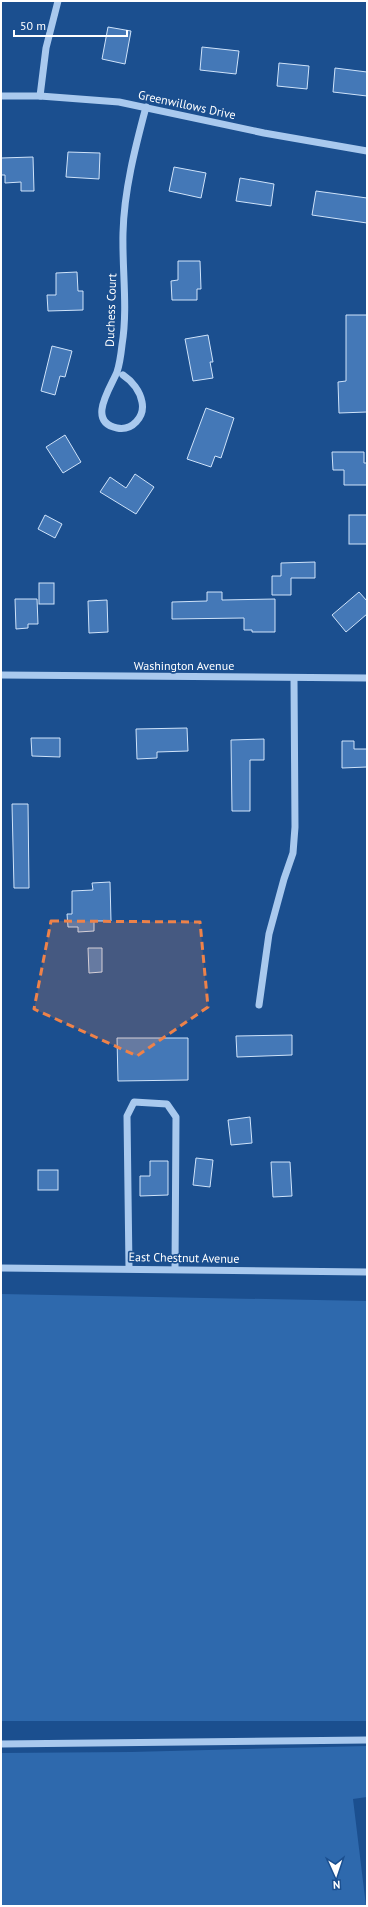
<svg xmlns="http://www.w3.org/2000/svg" width="368" height="1907" viewBox="0 0 368 1907" font-family="'PT Sans',sans-serif">
<style>
.green{fill:#2e69ad}
.building{fill:#4478b7;stroke:#cfe3fa}
.lines{fill:none;stroke-linecap:round;stroke-linejoin:round}
.minor{stroke:#a9c9ee;stroke-width:7}
.marked{fill:#ee8249;fill-opacity:0.2;stroke:#ee8249;stroke-width:3;stroke-dasharray:8 5;stroke-linejoin:round}
.labels{text-anchor:middle;stroke-width:3.5;stroke-linejoin:round;paint-order:stroke}
.street-label{font-size:12px;fill:#fff;stroke:#1b4f8f}
</style>
<rect width="100%" height="100%" fill="#1b4f8f"/>
<g class="green">
<polygon points="1,1294 367,1301 367,1721 1,1721"/>
<polygon points="367,1746 367,1797 353,1799 366,1906 1,1906 1,1753 131,1752"/>
</g>
<g class="building">
<polygon points="108,27 131,31 125,64 102,59"/>
<polygon points="202,47 239,51 236,74 200,70"/>
<polygon points="279,63 309,66 307,89 277,86"/>
<polygon points="335,68 367,72 367,96 333,92"/>
<polygon points="68,152 100,153 99,179 66,177"/>
<polygon points="33,157 34,191 21,191 21,182 5,183 5,175 1,175 1,158"/>
<polygon points="174,167 206,173 201,198 169,191"/>
<polygon points="240,178 274,184 271,206 236,201"/>
<polygon points="316,191 367,198 367,223 312,215"/>
<polygon points="178,261 200,261 201,289 197,289 197,300 172,300 171,281 178,280"/>
<polygon points="77,272 78,291 83,291 83,310 48,311 47,295 56,295 56,273"/>
<polygon points="346,315 367,315 367,412 339,413 338,382 346,381"/>
<polygon points="208,335 213,362 210,362 213,378 193,381 185,339"/>
<polygon points="52,346 72,351 65,377 60,376 55,395 41,391"/>
<polygon points="206,408 234,418 221,458 215,456 211,467 187,459"/>
<polygon points="65,435 81,462 63,473 46,447"/>
<polygon points="332,452 364,452 364,463 367,463 367,485 344,485 344,470 333,470"/>
<polygon points="135,474 154,487 136,514 100,492 110,477 126,488"/>
<polygon points="45,515 62,524 55,538 38,529"/>
<rect x="349" y="515" width="18" height="29"/>
<polygon points="315,562 315,578 291,578 291,595 272,595 272,576 281,576 281,563"/>
<rect x="39" y="583" width="15" height="21"/>
<polygon points="207,592 222,592 222,600 275,599 275,632 252,632 252,630 244,630 244,618 172,619 172,602 207,601"/>
<polygon points="359,592 367,601 367,614 346,632 332,615"/>
<polygon points="15,599 37,599 38,624 28,624 28,628 16,629"/>
<polygon points="107,600 108,632 89,633 88,601"/>
<polygon points="187,728 188,751 157,752 157,758 137,759 136,729"/>
<polygon points="31,738 60,738 60,757 32,756"/>
<polygon points="264,739 264,760 250,760 250,811 232,811 231,740"/>
<polygon points="342,741 354,741 354,749 367,749 367,767 342,768"/>
<polygon points="12,804 28,804 29,888 14,888"/>
<polygon points="110,882 111,921 94,921 94,931 78,932 78,927 68,927 67,914 72,914 72,891 93,890 92,883"/>
<polygon points="88,948 102,948 102,972 89,973"/>
<polygon points="292,1035 292,1055 237,1057 236,1036"/>
<polygon points="117,1038 188,1038 188,1080 118,1081"/>
<polygon points="250,1117 252,1143 231,1145 228,1120"/>
<polygon points="196,1158 213,1160 210,1187 193,1185"/>
<polygon points="150,1161 168,1161 168,1195 140,1196 140,1176 150,1176"/>
<polygon points="271,1162 290,1162 292,1196 273,1197"/>
<rect x="38" y="1170" width="20" height="20"/>
</g>
<g class="lines">
<g class="minor">
<polyline points="1,96 40,96 119,102 264,133 367,151"/>
<polyline points="40,96 46,48 58,1"/>
<path d="M123,375C132,381 140,391 142,402C145,417 132,431 117,428C86,422 111,387 117,372C120,363 121,354 122,345C128,308 122,270 123,233C124,191 135,148 146,107"/>
<polyline points="1,675 367,678"/>
<polyline points="259,1005 269,934 284,879 293,853 295,827 294,678"/>
<polyline points="1,1268 367,1272"/>
<polyline points="129,1268 127,1116 134,1102 167,1104 176,1117 175,1269"/>
<polyline points="1,1744 367,1740"/>
</g>
</g>
<path class="marked" d="M51,921L200,922L208,1007L137,1056L34,1009Z"/>
<g class="labels">
<g class="street-label">
<text transform="translate(187 105) rotate(12)" y="4">Greenwillows Drive</text>
<text transform="translate(111 310) rotate(-88)" y="4">Duchess Court</text>
<text x="184" y="670">Washington Avenue</text>
<text transform="translate(184 1258) rotate(1)" y="4">East Chestnut Avenue</text>
</g>
</g>
<rect width="368" height="1907" fill="none" stroke="#ffffff" stroke-width="4"/>
<g transform="translate(336 1875) rotate(177)" stroke="#1b4f8f" stroke-width="3" paint-order="stroke">
<path d="M0-3L7 15L0 10L-7 15Z" fill="#ffffff"/>
<text y="-6" font-size="11" font-weight="bold" text-anchor="middle" fill="#ffffff">N</text>
</g>
<path d="M14 30v6h113v-6" fill="none" stroke="#ffffff" stroke-width="2"/>
<text x="20" y="30" font-size="12" fill="#ffffff" stroke="#1b4f8f" stroke-width="3" paint-order="stroke">50 m</text>
</svg>
